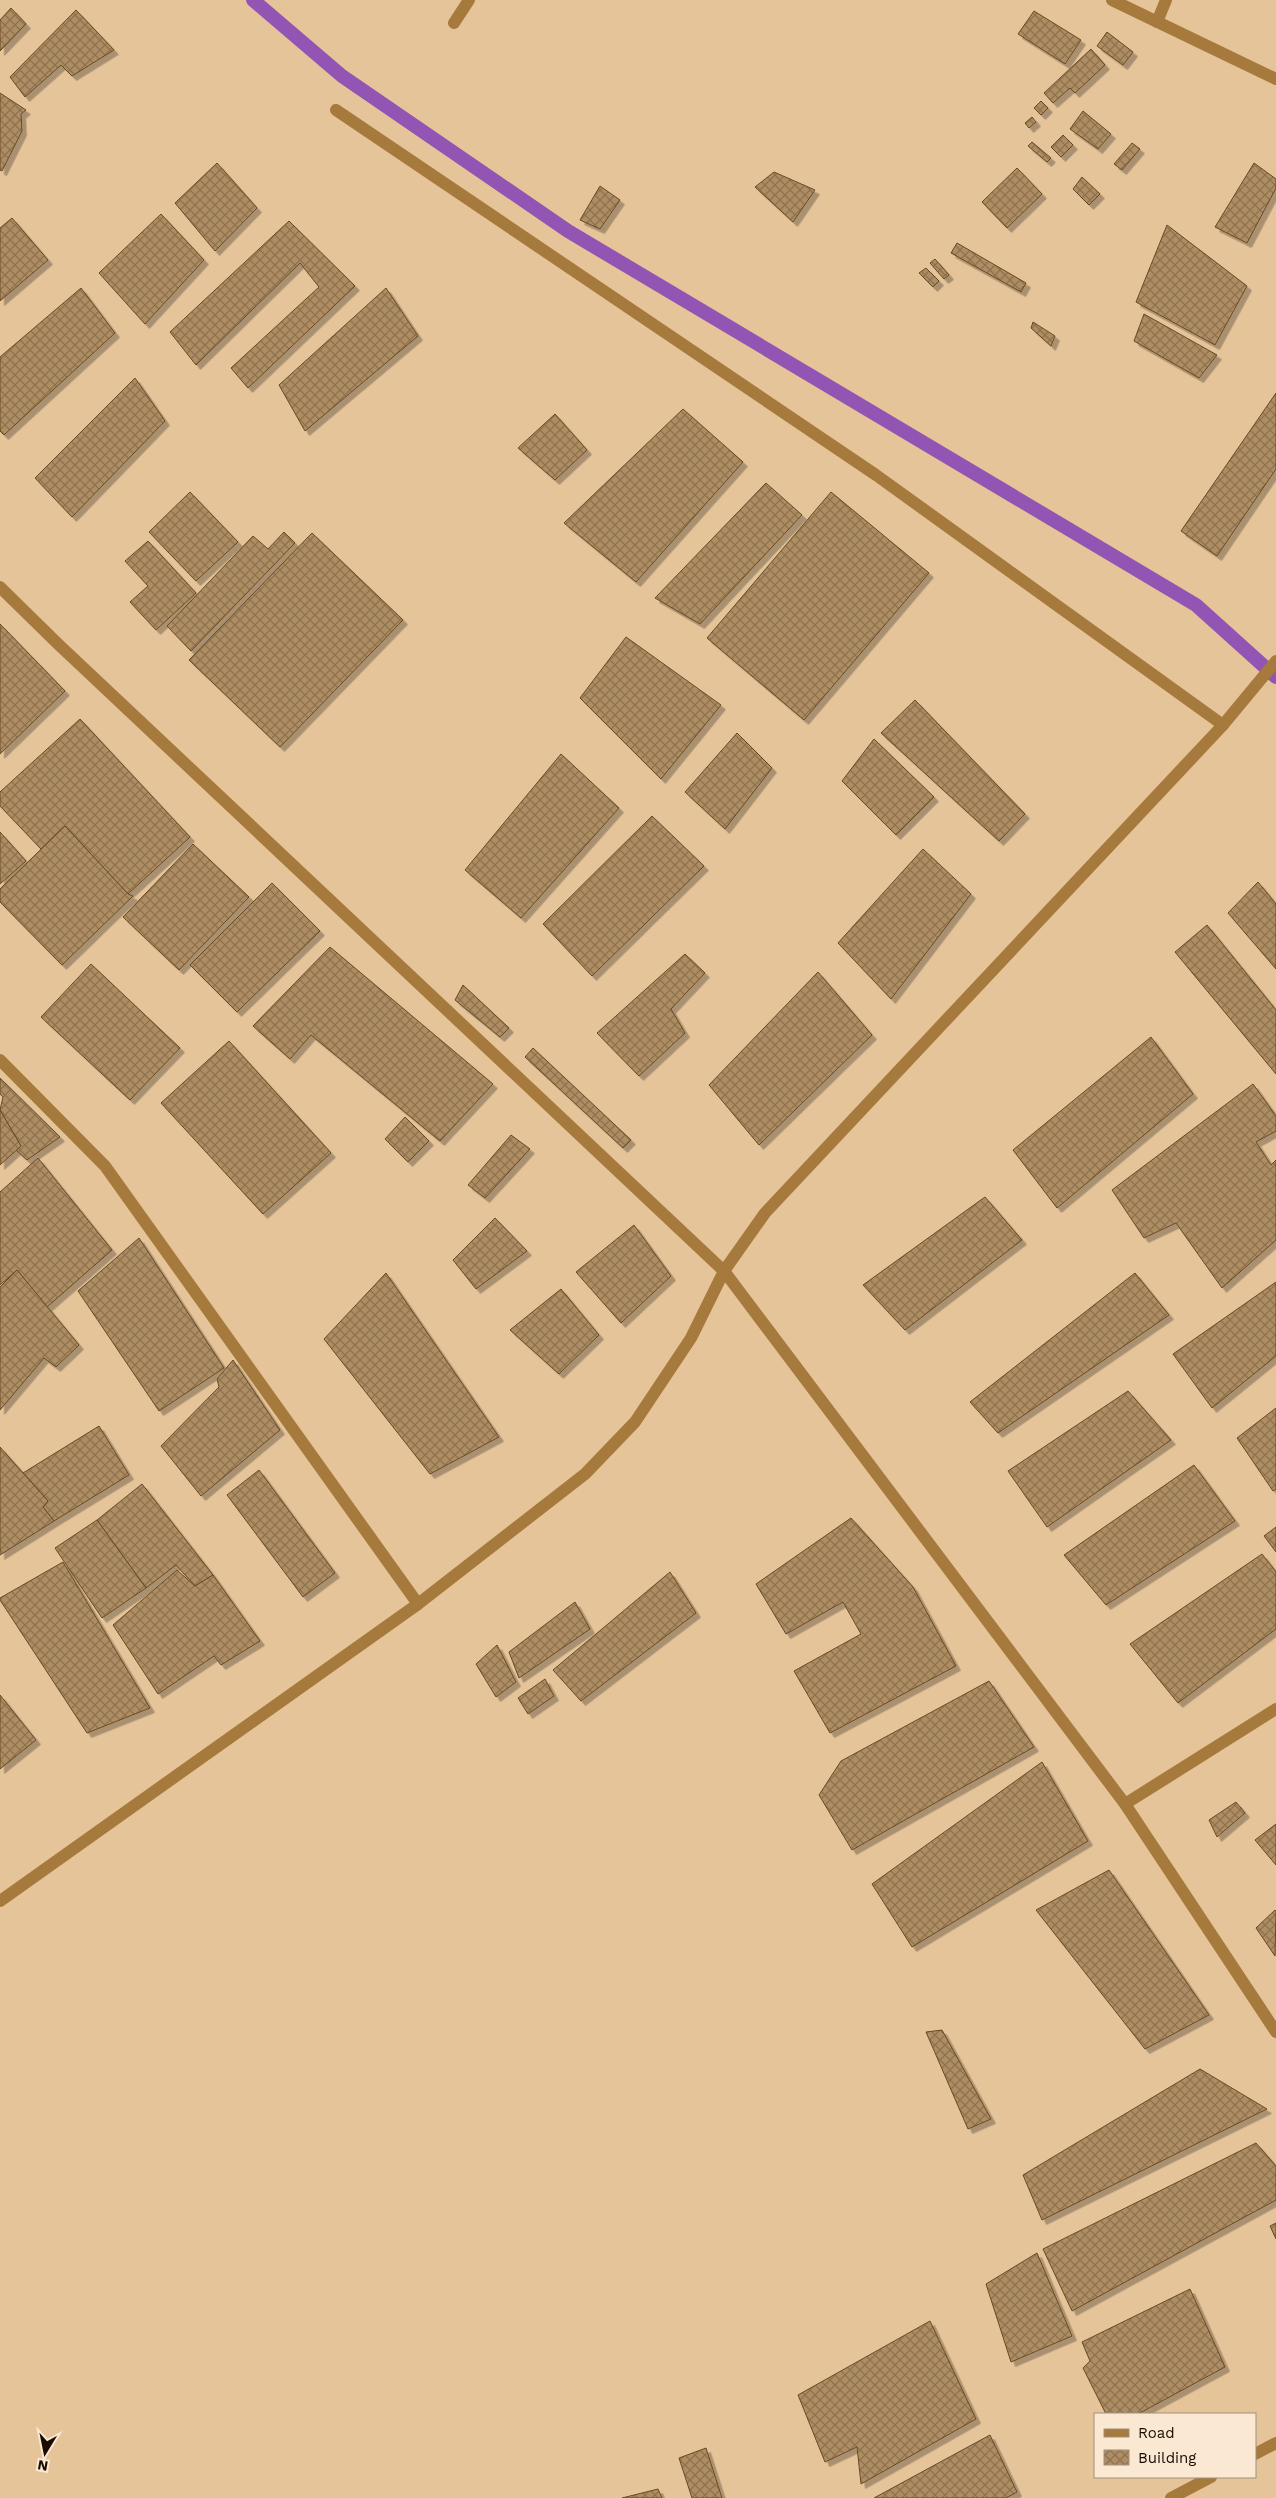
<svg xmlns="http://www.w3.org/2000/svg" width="1276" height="2498" viewBox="0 0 1276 2498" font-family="'Work Sans',sans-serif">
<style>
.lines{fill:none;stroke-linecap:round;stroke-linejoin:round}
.stream{stroke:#9255b3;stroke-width:14}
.building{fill:url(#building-cross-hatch);stroke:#684a23;filter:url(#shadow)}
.minor{stroke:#a6793d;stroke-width:12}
</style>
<defs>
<pattern id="building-cross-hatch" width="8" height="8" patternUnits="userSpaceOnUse" patternTransform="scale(1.25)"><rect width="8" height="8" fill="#ae8d64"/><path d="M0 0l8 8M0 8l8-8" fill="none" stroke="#8d7250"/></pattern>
<filter id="shadow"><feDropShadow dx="4.5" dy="4.5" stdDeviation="0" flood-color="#0004"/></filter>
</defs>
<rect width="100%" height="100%" fill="#e6c499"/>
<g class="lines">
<polyline class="stream" points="253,0 342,76 568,231 1196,605 1276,677"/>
</g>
<g class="building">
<polygon points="11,8 26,24 0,51 0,20"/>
<polygon points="76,10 114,50 72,76 61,65 25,97 10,77"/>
<polygon points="1034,11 1081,40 1065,64 1018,34"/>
<polygon points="1107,32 1133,52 1123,65 1097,46"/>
<polygon points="1091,49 1105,65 1075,93 1070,88 1053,103 1044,93"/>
<polygon points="0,93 26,110 21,114 22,131 2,171 0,170"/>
<polygon points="1041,101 1048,108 1041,115 1034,108"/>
<polygon points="1083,111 1111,134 1098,149 1070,129"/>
<polygon points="1032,117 1036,122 1029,128 1025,123"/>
<polygon points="1063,135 1073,145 1061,157 1051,147"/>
<polygon points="1032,142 1051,158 1047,162 1028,146"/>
<polygon points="1132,143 1140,149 1122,170 1114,164"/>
<polygon points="217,163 257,208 215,251 175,203"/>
<polygon points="1254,163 1276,179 1276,188 1247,243 1215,227"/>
<polygon points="1017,168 1042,194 1007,228 982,202"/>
<polygon points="774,172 815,190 793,222 755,187"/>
<polygon points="1082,177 1100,194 1089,205 1073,189"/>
<polygon points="600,186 620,200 600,229 580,220"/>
<polygon points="161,214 204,260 145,324 99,273"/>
<polygon points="12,218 48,260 0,301 0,228"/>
<polygon points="289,221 355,286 248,388 231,368 319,287 300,263 196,365 170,332"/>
<polygon points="1167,225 1247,286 1215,345 1136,302"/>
<polygon points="957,243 1026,283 1021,292 951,253"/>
<polygon points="935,259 949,275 944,279 930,263"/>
<polygon points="926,268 939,281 933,287 919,273"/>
<polygon points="81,288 115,333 4,435 0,431 0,357"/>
<polygon points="386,288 418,336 305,431 279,385"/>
<polygon points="1144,314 1217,355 1199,378 1134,341"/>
<polygon points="1033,322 1055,336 1051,346 1031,328"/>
<polygon points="135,378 165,421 72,517 35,478"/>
<polygon points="1276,393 1276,469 1217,556 1181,531"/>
<polygon points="683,409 743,462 636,582 564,523"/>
<polygon points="555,414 587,450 555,480 518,448"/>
<polygon points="766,483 802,515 700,624 655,598"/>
<polygon points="190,492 238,542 196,581 149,532"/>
<polygon points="831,492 929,573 804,720 707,638"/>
<polygon points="284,532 295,543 191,651 167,626 253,536 268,549"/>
<polygon points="312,533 403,620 280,747 189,660"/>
<polygon points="148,541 196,593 156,630 130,602 148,586 125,561"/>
<polygon points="0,624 65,691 0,754"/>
<polygon points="626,637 721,705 661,779 580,698"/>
<polygon points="915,700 1025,814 999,841 881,733"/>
<polygon points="80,719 190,837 128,894 65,826 41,849 0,806 0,792"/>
<polygon points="737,733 772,768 725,829 685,792"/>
<polygon points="874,739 934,797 896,835 842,781"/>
<polygon points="561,754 619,808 521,918 465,870"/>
<polygon points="652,816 704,866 592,976 543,924"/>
<polygon points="65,826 128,894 133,896 62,965 0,902 0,889"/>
<polygon points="0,832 26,861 0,884"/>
<polygon points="193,844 249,897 179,970 123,917"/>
<polygon points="923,849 971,894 891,999 838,943"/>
<polygon points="1258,882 1276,904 1276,969 1228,913"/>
<polygon points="272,883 320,931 237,1012 190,965"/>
<polygon points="1207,925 1276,1010 1276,1074 1175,952"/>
<polygon points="330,947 493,1084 440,1141 311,1035 290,1059 253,1026"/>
<polygon points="685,954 705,973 671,1009 685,1033 639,1076 597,1033"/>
<polygon points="91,964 180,1048 130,1100 41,1017"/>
<polygon points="818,972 872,1035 759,1145 709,1085"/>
<polygon points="463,985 509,1028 500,1037 455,1000"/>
<polygon points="1151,1037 1193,1094 1057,1208 1013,1150"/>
<polygon points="229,1041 331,1153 263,1214 161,1103"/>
<polygon points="533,1048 631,1140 623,1148 525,1057"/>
<polygon points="0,1078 60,1137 27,1160 16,1150 21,1146 0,1110 3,1097 0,1094"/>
<polygon points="1253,1084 1276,1116 1276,1131 1256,1142 1271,1165 1276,1160 1276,1240 1222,1288 1176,1223 1144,1238 1112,1190"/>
<polygon points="0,1110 21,1146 0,1165"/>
<polygon points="405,1117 429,1141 408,1162 385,1139"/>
<polygon points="511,1135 530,1149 485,1198 468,1185"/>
<polygon points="38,1158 112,1250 47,1307 17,1270 0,1285 0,1192"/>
<polygon points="985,1197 1022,1240 905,1330 863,1285"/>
<polygon points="495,1218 527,1251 476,1289 453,1260"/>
<polygon points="634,1225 671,1276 621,1323 576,1272"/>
<polygon points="139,1238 224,1368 159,1411 78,1291"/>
<polygon points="17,1270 79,1345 56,1367 44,1358 0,1410 0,1287"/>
<polygon points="386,1273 499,1437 430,1474 324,1339"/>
<polygon points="1135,1273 1169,1315 998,1433 970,1402"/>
<polygon points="1276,1282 1276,1356 1212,1408 1173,1354"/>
<polygon points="561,1289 599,1335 559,1374 510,1330"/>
<polygon points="233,1360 280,1430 201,1496 161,1446 219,1387 217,1379"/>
<polygon points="1128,1391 1171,1440 1047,1527 1008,1471"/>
<polygon points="1276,1408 1276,1489 1273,1491 1237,1438"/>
<polygon points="99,1426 129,1475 54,1521 43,1507 48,1501 23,1473"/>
<polygon points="0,1447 48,1501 43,1507 54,1521 0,1555"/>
<polygon points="1194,1465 1235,1521 1106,1605 1064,1555"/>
<polygon points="259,1470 335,1573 303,1597 227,1495"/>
<polygon points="142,1484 213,1575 195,1586 176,1565 146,1588 97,1520"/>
<polygon points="851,1518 913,1587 956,1666 830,1733 794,1671 861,1634 843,1602 786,1634 756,1584"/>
<polygon points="97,1520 146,1588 102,1618 55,1548"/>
<polygon points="1276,1527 1276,1552 1264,1536"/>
<polygon points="1262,1554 1276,1572 1276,1629 1178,1703 1130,1644"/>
<polygon points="63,1562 150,1708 87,1733 0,1600 0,1598"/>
<polygon points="177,1570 195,1586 213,1575 260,1641 221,1665 214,1656 158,1694 113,1625"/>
<polygon points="670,1572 696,1613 581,1701 553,1670"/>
<polygon points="575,1602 590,1629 519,1678 509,1652"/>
<polygon points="497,1645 516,1682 496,1697 476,1664"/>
<polygon points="545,1679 554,1696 528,1714 518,1698"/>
<polygon points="989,1681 1034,1747 852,1850 819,1795 841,1761"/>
<polygon points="0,1695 36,1740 0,1769"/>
<polygon points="1042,1762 1088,1841 912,1947 872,1884"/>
<polygon points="1236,1802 1245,1813 1217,1837 1209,1820"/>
<polygon points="1276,1824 1276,1865 1255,1840"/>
<polygon points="1109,1870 1209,2015 1145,2049 1036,1910"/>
<polygon points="1275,1910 1276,1911 1275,1956 1256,1928"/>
<polygon points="942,2030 991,2119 968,2129 926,2032"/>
<polygon points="1200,2069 1267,2109 1042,2220 1023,2175"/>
<polygon points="1256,2143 1276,2166 1276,2200 1072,2311 1043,2249"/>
<polygon points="1276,2223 1276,2239 1270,2226"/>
<polygon points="1037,2253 1072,2336 1011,2362 986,2284"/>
<polygon points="1190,2289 1225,2367 1138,2414 1106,2414 1083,2368 1090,2361 1082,2342"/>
<polygon points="930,2321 976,2419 861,2484 857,2447 825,2462 798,2395"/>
<polygon points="990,2435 1017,2492 1006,2498 874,2498"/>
<polygon points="706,2448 722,2498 692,2498 679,2458"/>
<polygon points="658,2489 662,2498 622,2498"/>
</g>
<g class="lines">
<g class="minor">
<polyline points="1112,0 1276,79"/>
<polyline points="1157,22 1166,0"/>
<polyline points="454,23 469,0"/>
<polyline points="336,110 876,475 1223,725"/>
<polyline points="0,587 57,643 724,1271 1125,1804 1276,2032"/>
<polyline points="0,1060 105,1166 418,1604"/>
<polyline points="1125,1804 1276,1709"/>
<polyline points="0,1901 418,1604 585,1474 635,1422 691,1338 724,1271 765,1213 1223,725 1276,661"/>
<polyline points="1255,2454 1276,2443"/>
<polyline points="1171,2498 1211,2477"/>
</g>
</g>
<rect x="1094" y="2413" width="162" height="65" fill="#fae8d2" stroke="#a0907e"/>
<rect x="1104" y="2429" width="25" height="8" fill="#a6793d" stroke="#a0907e"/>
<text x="1138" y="2438" font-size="15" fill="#180c01">Road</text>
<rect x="1104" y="2450" width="25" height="15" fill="url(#building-cross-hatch)" stroke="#a0907e"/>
<text x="1138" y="2463" font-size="15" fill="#180c01">Building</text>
<g transform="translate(45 2453) rotate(190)" stroke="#fae8d2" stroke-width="4" paint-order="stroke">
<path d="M0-4L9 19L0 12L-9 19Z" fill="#180c01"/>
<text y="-8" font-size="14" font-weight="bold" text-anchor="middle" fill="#180c01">N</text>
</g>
</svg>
